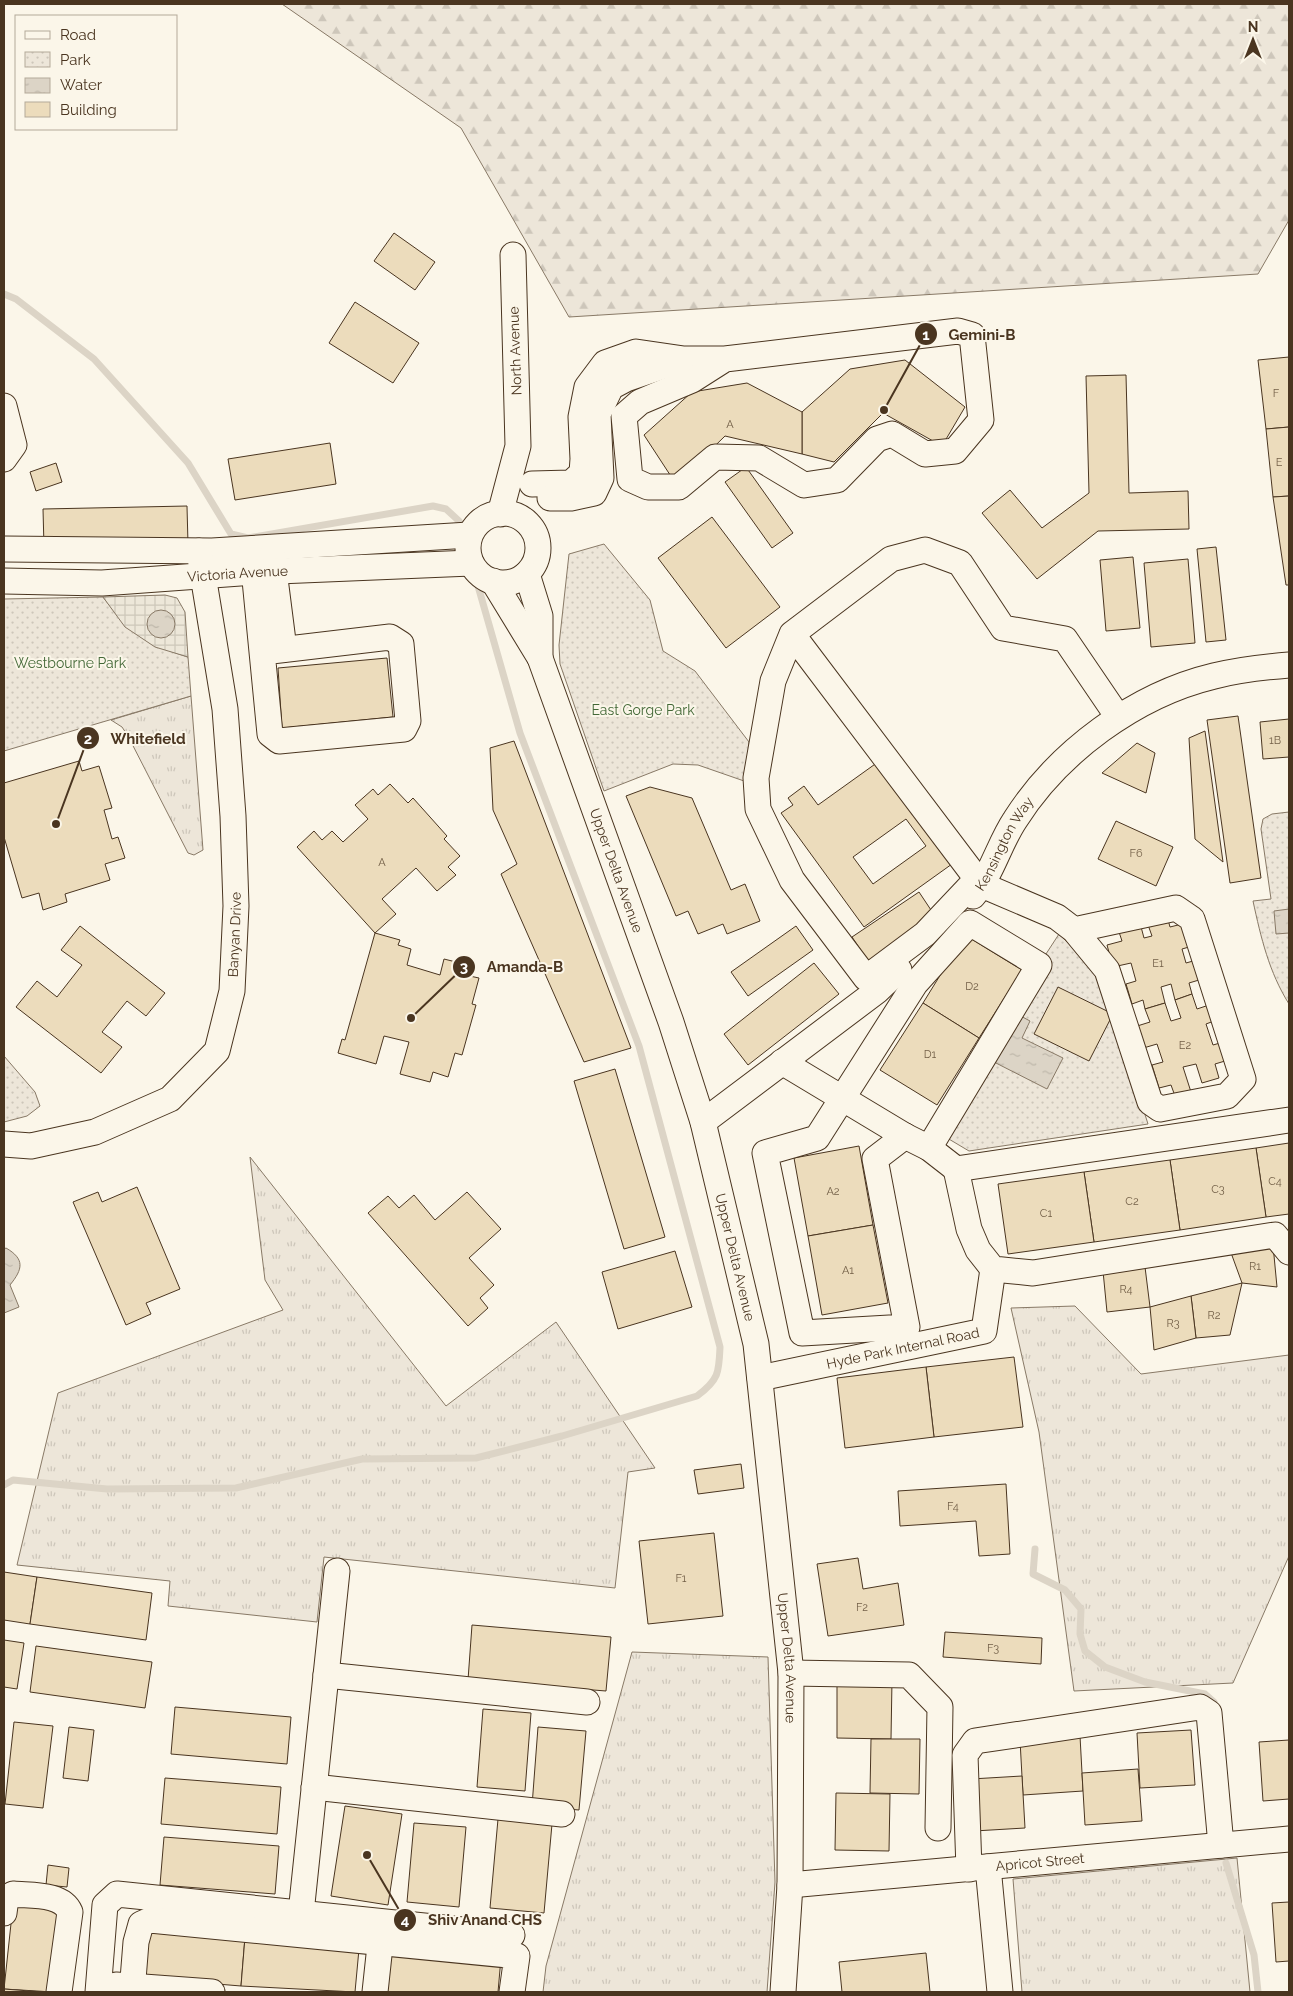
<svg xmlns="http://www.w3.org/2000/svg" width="1293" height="1996" viewBox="0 0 1293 1996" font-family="Raleway,sans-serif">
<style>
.grass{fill:url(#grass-tufts);stroke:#887966}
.forest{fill:url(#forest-firs);stroke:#887966}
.park{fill:url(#park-dots);stroke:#887966}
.plaza{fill:url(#plaza-grid);stroke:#887966}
.water{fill:url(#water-ripples);stroke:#887966}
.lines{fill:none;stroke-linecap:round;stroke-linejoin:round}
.stream{stroke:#dcd4c6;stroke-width:7}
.building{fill:#ecdcbc;stroke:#4a3520;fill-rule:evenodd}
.minor-casing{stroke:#4a3520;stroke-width:27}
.minor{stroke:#fbf6e9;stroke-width:25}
.labels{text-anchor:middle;stroke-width:4;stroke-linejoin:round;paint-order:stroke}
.number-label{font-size:11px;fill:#725f47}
.street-label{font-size:14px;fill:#4a3520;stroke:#fbf6e9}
.park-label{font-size:14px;fill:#436837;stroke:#fbf6e9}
.leader{fill:none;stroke:#4a3520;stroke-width:2}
.callout-dot{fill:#4a3520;stroke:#fbf6e9;stroke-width:2}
.mark-label{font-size:15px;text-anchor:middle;font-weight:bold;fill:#fff}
.callout-label{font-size:15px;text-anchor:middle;font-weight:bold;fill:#4a3520;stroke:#fbf6e9;stroke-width:4;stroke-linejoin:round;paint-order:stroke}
</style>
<defs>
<pattern id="grass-tufts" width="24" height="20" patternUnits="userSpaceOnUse" patternTransform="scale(1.25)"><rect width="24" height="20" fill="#ede6d9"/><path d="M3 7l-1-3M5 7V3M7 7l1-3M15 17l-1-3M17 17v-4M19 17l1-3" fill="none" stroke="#cdc6ba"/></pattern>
<pattern id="forest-firs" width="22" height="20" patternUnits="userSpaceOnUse" patternTransform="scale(1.25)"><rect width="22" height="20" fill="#ede6d9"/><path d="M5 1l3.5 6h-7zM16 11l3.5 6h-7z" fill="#cdc6ba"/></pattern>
<pattern id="park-dots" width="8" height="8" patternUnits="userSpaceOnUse" patternTransform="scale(1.25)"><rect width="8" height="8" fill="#ede6d9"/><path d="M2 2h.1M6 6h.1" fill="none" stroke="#cdc6ba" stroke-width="1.8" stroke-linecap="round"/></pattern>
<pattern id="plaza-grid" width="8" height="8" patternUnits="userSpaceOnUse" patternTransform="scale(1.25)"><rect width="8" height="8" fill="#ede7d9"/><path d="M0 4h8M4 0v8" fill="none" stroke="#cdc7ba"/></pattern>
<pattern id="water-ripples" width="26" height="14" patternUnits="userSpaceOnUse" patternTransform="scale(1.25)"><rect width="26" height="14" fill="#dcd4c6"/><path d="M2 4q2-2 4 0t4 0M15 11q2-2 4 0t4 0" fill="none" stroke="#beb7aa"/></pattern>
</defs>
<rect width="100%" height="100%" fill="#fbf6e9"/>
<g class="grass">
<polygon points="191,696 203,850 194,855 188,853 128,736 122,727 111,720"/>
<polygon points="250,1157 446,1406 556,1322 655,1468 628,1472 615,1588 324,1557 317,1622 168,1606 170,1581 17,1565 58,1393 283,1310 265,1280"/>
<polygon points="1075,1306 1141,1374 1289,1355 1289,1556 1233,1683 1074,1691 1039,1432 1011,1308"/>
<polygon points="632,1652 768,1657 775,1882 767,1992 543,1992 546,1966"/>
<polygon points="1237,1858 1250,1992 1022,1992 1013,1879"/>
</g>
<polygon class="forest" points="282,4 1289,4 1289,220 1258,274 569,317 461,128"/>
<g class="park">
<polygon points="604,544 650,600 663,651 695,671 749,742 747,782 698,765 673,764 604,791 560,664 559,645 569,554"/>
<path d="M103,597C132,635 143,643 188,657L191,696L4,751V599Z"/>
<path d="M1289,812V1004C1269,972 1261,938 1253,901L1271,899L1261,829L1263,819L1272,814Z"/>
<polygon points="1059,934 1101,976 1148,1124 969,1151 932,1129"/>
<polygon points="4,1056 35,1092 40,1106 27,1116 4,1122"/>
</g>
<polygon class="plaza" points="165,595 177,598 185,612 188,657 155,647 125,627 103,597"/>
<g class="water">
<circle cx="161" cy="624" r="14"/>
<polygon points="1289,909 1289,933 1276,934 1274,911"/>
<polygon points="1017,1014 1030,1021 1022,1038 1063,1058 1047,1089 992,1061"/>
<path d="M6,1248C25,1259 23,1269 10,1285L19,1307L4,1313V1249Z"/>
</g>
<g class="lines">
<g class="stream">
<polyline points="4,294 16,299 94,359 188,463 231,534 248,538 433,506 446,509 459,521"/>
<path d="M4,1485L13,1480L107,1489L236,1488L362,1459L476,1458L562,1436L697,1396C719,1380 719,1372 720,1347L639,1046L520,733L478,586"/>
<polyline points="1035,1549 1033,1574 1065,1590 1081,1609 1080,1634 1085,1651 1105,1667 1145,1682 1205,1694 1214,1702"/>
<polyline points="1226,1863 1254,1955 1258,1992"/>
</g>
</g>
<g class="building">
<polygon points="394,233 435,262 415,290 374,261"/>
<polygon points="355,302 419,343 393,383 329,343"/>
<polygon points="1289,357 1289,427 1266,429 1258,360"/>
<polygon points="905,360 965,407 942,446 883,413 834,462 802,454 802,412 850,369"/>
<polygon points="1126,375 1129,493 1188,491 1189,529 1098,531 1037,579 982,513 1010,490 1042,528 1089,493 1086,376"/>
<polygon points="747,383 802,412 802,454 725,436 676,484 644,435 692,392"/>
<polygon points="1289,427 1289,496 1273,497 1266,429"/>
<polygon points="330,443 336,484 235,500 228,459"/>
<polygon points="56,463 62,482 36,491 30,472"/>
<polygon points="746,467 793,533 772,548 725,482"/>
<polygon points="1289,496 1289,585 1286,585 1273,497"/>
<polygon points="187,506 188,544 44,547 43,509"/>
<polygon points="712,517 780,607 726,648 658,558"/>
<polygon points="1216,547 1226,640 1206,642 1197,549"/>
<polygon points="1133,557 1140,628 1106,631 1100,560"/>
<polygon points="1188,559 1195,643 1151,647 1144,563"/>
<polygon points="387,658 393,717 282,728 278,668"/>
<polygon points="1238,716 1261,878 1230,883 1207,720"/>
<polygon points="1289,719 1289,757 1263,759 1260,722"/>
<polygon points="1205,731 1223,862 1195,839 1189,738"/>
<polygon points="514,741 631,1048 584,1062 501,874 517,864 493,810 490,748"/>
<polygon points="1137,743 1155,753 1146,793 1102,773"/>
<polygon points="79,761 82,771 99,766 112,808 104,810 112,839 118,837 125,858 105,864 110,880 65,894 67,902 43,910 39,893 22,898 4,837 4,783"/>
<path d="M878,762L952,864L864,927L781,813L793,805L788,798L804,786L818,805ZM906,819L926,846L873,884L853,857Z"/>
<polygon points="390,784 408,803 413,798 447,836 444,839 460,856 448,867 456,875 437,891 416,868 382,899 396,914 375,933 297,847 314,831 322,840 332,831 343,842 368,819 355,805 373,789 378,795"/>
<polygon points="650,787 692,798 731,890 745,884 760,921 727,934 723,924 698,934 688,911 676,916 626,796"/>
<polygon points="1116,821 1173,847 1156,886 1098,859"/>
<polygon points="919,892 937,919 870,964 852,937"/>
<polygon points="1167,916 1170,927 1182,924 1189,947 1182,949 1186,963 1193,961 1199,980 1189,983 1192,994 1175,1000 1171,984 1161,987 1165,1003 1145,1009 1143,1000 1132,1004 1126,984 1136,981 1131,963 1113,967 1107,945 1122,941 1118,929 1140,923 1144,938 1152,936 1147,922"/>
<polygon points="80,926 165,993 146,1016 127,1001 102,1032 122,1047 101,1073 16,1007 37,981 57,997 82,965 61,950"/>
<polygon points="796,926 813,950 748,996 731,972"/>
<polygon points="375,933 400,940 398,945 411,949 407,965 440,975 444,959 468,965 465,975 479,978 472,1004 476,1005 462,1055 455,1053 448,1077 433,1072 430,1082 400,1074 409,1042 384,1036 376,1064 338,1053 342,1039 345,1040"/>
<polygon points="965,935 1022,970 979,1038 923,1003"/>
<polygon points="814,963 839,994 748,1065 724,1034"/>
<polygon points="1058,987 1113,1014 1089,1061 1034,1034"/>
<polygon points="1192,994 1197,1009 1209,1005 1214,1021 1206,1024 1213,1045 1220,1043 1225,1061 1215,1064 1219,1078 1202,1083 1196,1064 1183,1067 1191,1092 1175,1096 1171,1085 1159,1088 1152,1065 1163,1062 1157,1044 1140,1049 1134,1027 1150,1022 1145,1009 1165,1003 1171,1021 1181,1018 1175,1000"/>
<polygon points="923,1003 979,1038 937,1105 880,1070"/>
<polygon points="615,1069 665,1237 624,1249 574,1081"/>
<polygon points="1289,1143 1289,1214 1266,1217 1256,1148"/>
<polygon points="859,1146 873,1225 808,1236 794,1158"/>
<polygon points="1256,1148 1266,1217 1180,1230 1170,1160"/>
<polygon points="1170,1160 1180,1230 1094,1242 1084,1172"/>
<polygon points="1084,1172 1094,1242 1008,1254 998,1184"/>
<polygon points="137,1187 180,1289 146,1303 151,1314 126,1325 73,1202 98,1192 102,1202"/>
<polygon points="467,1192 501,1229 469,1258 494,1285 480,1298 488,1308 468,1326 368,1213 388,1196 399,1208 414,1195 435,1220"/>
<polygon points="873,1225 888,1303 822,1315 808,1236"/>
<polygon points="1273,1245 1277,1287 1242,1283 1230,1250"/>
<polygon points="675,1251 692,1307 618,1329 602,1272"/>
<polygon points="1145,1267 1150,1307 1107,1312 1103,1271"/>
<polygon points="1242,1283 1230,1335 1196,1338 1191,1296"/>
<polygon points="1191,1296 1196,1338 1154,1350 1150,1307"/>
<polygon points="1014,1357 1023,1427 934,1437 926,1367"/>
<polygon points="926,1367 934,1437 845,1448 837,1378"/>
<polygon points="741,1464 744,1488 698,1494 694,1470"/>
<polygon points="1006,1484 1010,1554 979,1556 976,1521 900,1526 898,1491"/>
<polygon points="714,1533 723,1616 648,1624 639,1541"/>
<polygon points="858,1558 863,1589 898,1583 904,1625 828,1636 817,1564"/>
<polygon points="4,1572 37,1577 30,1624 4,1620"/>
<polygon points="37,1577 152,1593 146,1640 30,1624"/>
<polygon points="472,1625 611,1637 606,1691 468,1680"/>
<polygon points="945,1632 1042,1638 1041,1664 943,1657"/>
<polygon points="4,1640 24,1643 17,1689 4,1687"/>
<polygon points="36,1646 152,1662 145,1708 30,1692"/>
<polygon points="837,1679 892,1680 891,1739 837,1738"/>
<polygon points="175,1707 291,1717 287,1764 171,1754"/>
<polygon points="483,1709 531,1713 525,1791 477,1787"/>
<polygon points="14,1722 53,1726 43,1808 5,1804"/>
<polygon points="69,1727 94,1730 88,1781 63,1778"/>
<polygon points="538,1727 586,1731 579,1810 532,1806"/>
<polygon points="1191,1730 1195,1785 1140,1788 1137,1733"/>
<polygon points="1080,1736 1083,1791 1023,1795 1020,1740"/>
<polygon points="871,1739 920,1739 919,1794 870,1793"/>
<polygon points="1289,1740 1289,1799 1263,1801 1259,1742"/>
<polygon points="1138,1769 1142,1821 1085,1825 1082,1773"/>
<polygon points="1022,1776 1025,1828 974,1831 971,1779"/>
<polygon points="165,1778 281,1787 277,1834 161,1824"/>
<polygon points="836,1793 890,1794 889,1851 835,1850"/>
<polygon points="345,1806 402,1814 388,1905 331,1896"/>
<polygon points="498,1819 552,1824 544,1913 490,1908"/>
<polygon points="414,1823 466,1827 459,1907 407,1902"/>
<polygon points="164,1837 279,1846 275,1894 160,1885"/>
<polygon points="48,1865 69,1868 67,1887 46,1885"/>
<polygon points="1289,1902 1289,1961 1276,1962 1272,1903"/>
<polygon points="13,1905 66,1910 53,1992 4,1989"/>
<polygon points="149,1927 245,1937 241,1986 145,1978"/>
<polygon points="245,1937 359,1949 355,1992 241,1986"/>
<polygon points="384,1949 501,1958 498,1992 380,1992"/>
<polygon points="926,1953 930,1992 842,1992 839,1962"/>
<polygon points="4,1989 43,1992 4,1992"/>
</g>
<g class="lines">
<g class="minor-casing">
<g id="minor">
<polyline points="4,406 14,445 4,459"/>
<polyline points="532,484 571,483 582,473 583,459 581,417 587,387 605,363 636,352 684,359 725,359 958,331 972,335 981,420 955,451 925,454 892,434 877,439 837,480 804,485 759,458 715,457 679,487 648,487 630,479 624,416 640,402 692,380 725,359"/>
<polyline points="550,498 571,498 594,493 601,478 598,414 611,387 626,379 681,360"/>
<circle cx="503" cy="548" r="35"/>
<polyline points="500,514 518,446 513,255"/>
<polyline points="4,549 212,551 469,535"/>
<polyline points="252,549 270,734 279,741 404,729 408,721 401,644 390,637 263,652"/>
<polyline points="272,555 284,649"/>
<polyline points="527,574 540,616 540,658"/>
<path id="s1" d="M4,581L102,583L254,572L471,563"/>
<path id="s2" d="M493,581L540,658L671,1022L703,1122L756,1344L791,1673L790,1885L783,1992"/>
<polyline points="792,634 773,681 756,778 758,809 792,880 866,978 925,934 977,879 792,634 891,559 925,550 960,563 1003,628 1065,639 1118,717"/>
<polyline points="982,885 1057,917 1074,930 1107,970 1150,1102 1160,1109 1227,1096 1243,1079 1192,919 1176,908 1074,930"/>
<path id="s3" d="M973,896C992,874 999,844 1015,820C1058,752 1135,695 1214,676C1238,670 1264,667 1289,665"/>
<polyline points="782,1062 905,1136 929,1148 956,1169 1289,1120"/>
<polyline points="703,1122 877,991 899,970"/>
<polyline points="905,1136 875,1159 907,1327 802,1333 765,1153 817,1138 915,984 970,923 1039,965 929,1148"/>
<path id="s4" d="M4,1144L31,1146L95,1132L170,1099L217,1051L232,991L236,906L233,816L225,709L199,551"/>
<polyline points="956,1169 969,1229 978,1250 993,1269 1033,1273 1275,1235 1289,1252"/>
<path id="s5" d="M760,1378L984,1331L993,1269"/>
<polyline points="791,1673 909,1675 940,1707 938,1828"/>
<polyline points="326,1675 587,1702"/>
<polyline points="314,1787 562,1814"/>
<polyline points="988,1867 1000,1992"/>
<polyline points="969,1869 965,1755 975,1741 1200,1707 1209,1713 1221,1845"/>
<path id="s6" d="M790,1885L1289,1839"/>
<path d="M4,1913L6,1898L13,1894C31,1896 62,1893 70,1912L59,1992"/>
<polyline points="301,1913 337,1571"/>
<polyline points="116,1985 212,1992"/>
<polyline points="98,1992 105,1905 117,1894 512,1935"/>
<polyline points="132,1992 136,1942 141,1924 150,1920 517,1956 512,1992"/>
<polyline points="375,1992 382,1927"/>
</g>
</g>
<use href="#minor" class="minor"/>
</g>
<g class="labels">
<g class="number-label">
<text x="1276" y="397">F</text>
<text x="730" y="428">A</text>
<text x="1279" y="466">E</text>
<text x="1275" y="744">1B</text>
<text x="1136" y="857">F6</text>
<text x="382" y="866">A</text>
<text x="1158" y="967">E1</text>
<text x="972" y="990">D2</text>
<text x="1185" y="1049">E2</text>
<text x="930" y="1058">D1</text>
<text x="1275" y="1185">C4</text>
<text x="1218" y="1193">C3</text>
<text x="833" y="1195">A2</text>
<text x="1132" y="1205">C2</text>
<text x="1046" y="1217">C1</text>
<text x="1255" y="1270">R1</text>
<text x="848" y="1274">A1</text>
<text x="1126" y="1293">R4</text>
<text x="1214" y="1319">R2</text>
<text x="1173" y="1327">R3</text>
<text x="953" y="1510">F4</text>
<text x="681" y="1582">F1</text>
<text x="862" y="1611">F2</text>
<text x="993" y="1652">F3</text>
</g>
<g class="street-label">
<text transform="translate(515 351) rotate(-92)" y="5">North Avenue</text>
<text dy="5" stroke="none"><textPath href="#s1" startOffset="234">Victoria Avenue</textPath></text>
<text dy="5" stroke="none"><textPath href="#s3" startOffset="61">Kensington Way</textPath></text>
<text dy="5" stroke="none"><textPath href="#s2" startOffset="316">Upper Delta Avenue</textPath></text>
<text dy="5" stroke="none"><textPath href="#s4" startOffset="360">Banyan Drive</textPath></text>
<text dy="5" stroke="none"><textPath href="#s2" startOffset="721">Upper Delta Avenue</textPath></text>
<text dy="5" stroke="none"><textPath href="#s5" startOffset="146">Hyde Park Internal Road</textPath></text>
<text dy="5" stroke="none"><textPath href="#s2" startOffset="1126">Upper Delta Avenue</textPath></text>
<text dy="5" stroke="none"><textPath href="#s6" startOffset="251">Apricot Street</textPath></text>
</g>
<g class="park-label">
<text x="70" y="668">Westbourne Park</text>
<text x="643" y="715">East Gorge Park</text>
</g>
</g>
<path class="leader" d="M884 410L926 334M56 824L88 738M411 1018L464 967M367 1855L405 1920"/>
<g class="callout-dot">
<circle cx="884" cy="410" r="5"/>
<circle cx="56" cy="824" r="5"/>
<circle cx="411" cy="1018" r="5"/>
<circle cx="367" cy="1855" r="5"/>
<circle cx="926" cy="334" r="12"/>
<circle cx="88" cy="738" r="12"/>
<circle cx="464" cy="967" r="12"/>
<circle cx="405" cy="1920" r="12"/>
</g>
<g class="mark-label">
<text x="926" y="340">1</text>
<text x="88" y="744">2</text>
<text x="464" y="972">3</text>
<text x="405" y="1925">4</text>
</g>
<g class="callout-label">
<text x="982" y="340">Gemini-B</text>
<text x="148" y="744">Whitefield</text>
<text x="525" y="972">Amanda-B</text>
<text x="485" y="1925">Shiv Anand CHS</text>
</g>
<rect width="1293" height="1996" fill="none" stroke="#4a3520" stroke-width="10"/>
<rect x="15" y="15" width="162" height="115" fill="#fbf6e9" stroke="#b4a999"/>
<rect x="25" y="31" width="25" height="8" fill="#fbf6e9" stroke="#b4a999"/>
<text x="60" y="40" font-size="15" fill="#4a3520">Road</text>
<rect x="25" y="52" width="25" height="15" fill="url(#park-dots)" stroke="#b4a999"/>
<text x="60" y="65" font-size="15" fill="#4a3520">Park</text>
<rect x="25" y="78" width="25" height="15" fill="url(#water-ripples)" stroke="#b4a999"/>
<text x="60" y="90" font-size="15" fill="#4a3520">Water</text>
<rect x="25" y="102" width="25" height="15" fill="#ecdcbc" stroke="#b4a999"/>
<text x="60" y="115" font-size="15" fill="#4a3520">Building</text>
<g transform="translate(1253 40)" stroke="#fbf6e9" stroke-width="4" paint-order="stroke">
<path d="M0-4L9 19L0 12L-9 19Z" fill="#4a3520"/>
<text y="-8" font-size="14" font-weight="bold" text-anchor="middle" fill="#4a3520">N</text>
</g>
</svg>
